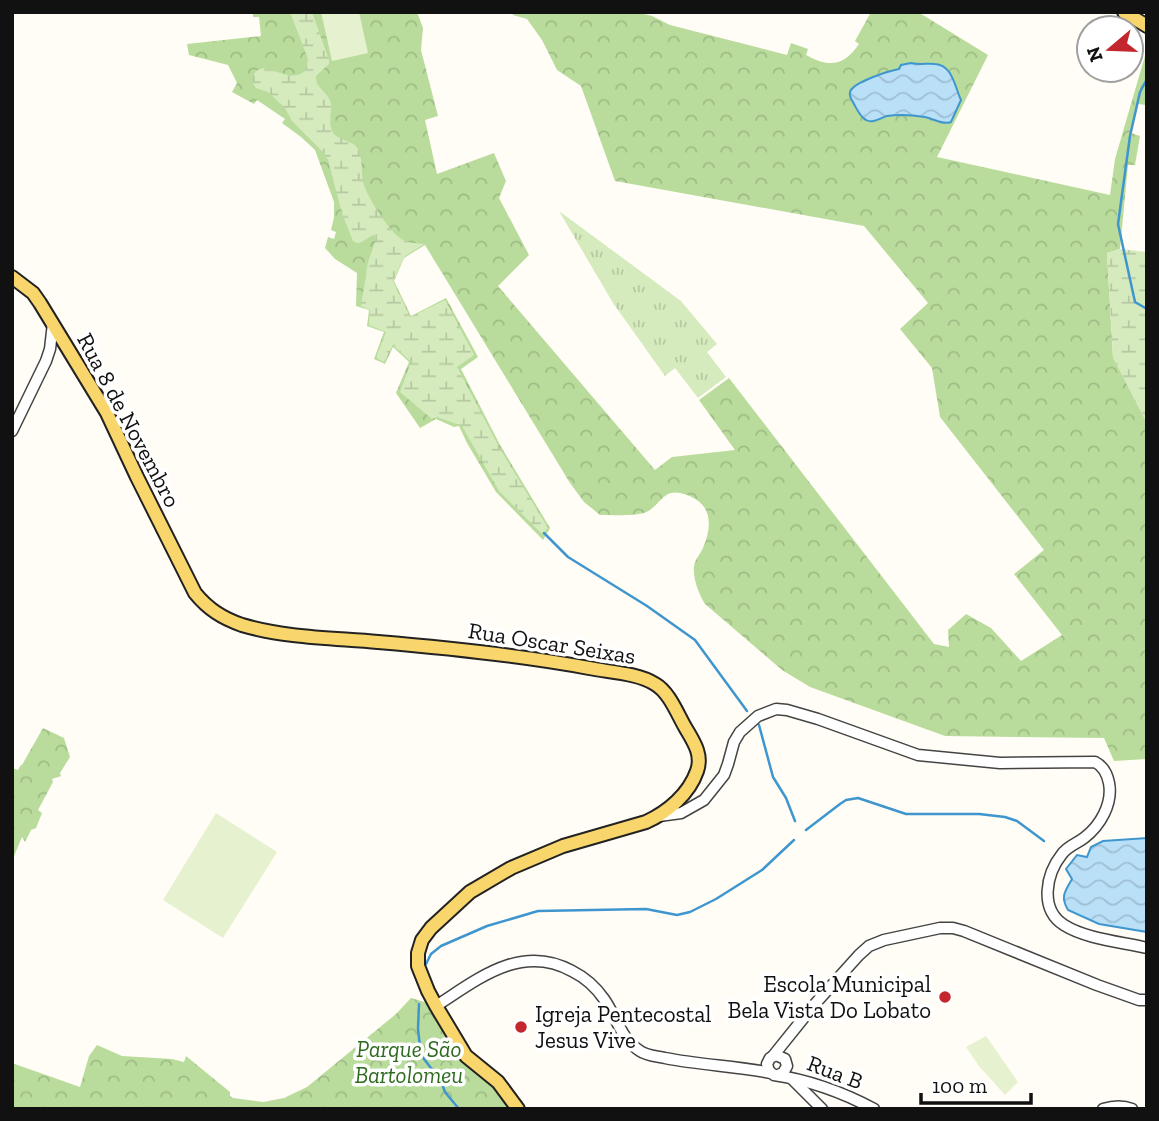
<svg xmlns="http://www.w3.org/2000/svg" width="1159" height="1121" viewBox="0 0 1159 1121" font-family="'Zilla Slab',serif">
<style>
.grass{fill:url(#grass-tufts)}
.forest{fill:url(#forest-crowns)}
.wetland{fill:url(#wetland-marsh)}
.pitch{fill:#e6f2cf}
.water{fill:url(#water-waves);stroke:#3f96cf;stroke-width:2}
.lines{fill:none;stroke-linecap:round;stroke-linejoin:round}
.stream{stroke:#3f96cf;stroke-width:2.5}
.minor-casing{stroke:#444;stroke-width:13}
.major-casing{stroke:#222;stroke-width:16}
.minor{stroke:#fff;stroke-width:10}
.major{stroke:#f9d66b;stroke-width:12}
.poi-dot{fill:#c4262e;stroke:#fff;stroke-width:2.5}
.labels{text-anchor:middle;stroke-width:7;stroke-linejoin:round;paint-order:stroke}
.street-label{font-size:23px;fill:#111;stroke:#fff}
.poi-label{font-size:23px;fill:#111;stroke:#fff;text-anchor:end}
.park-label{font-size:23px;font-style:italic;fill:#2f6b1f;stroke:#fff}
</style>
<defs>
<pattern id="grass-tufts" width="24" height="20" patternUnits="userSpaceOnUse" patternTransform="scale(1.75)"><rect width="24" height="20" fill="#d5ebbd"/><path d="M3 7l-1-3M5 7V3M7 7l1-3M15 17l-1-3M17 17v-4M19 17l1-3" fill="none" stroke="#b6c8a1"/></pattern>
<pattern id="forest-crowns" width="20" height="18" patternUnits="userSpaceOnUse" patternTransform="scale(1.75)"><rect width="20" height="18" fill="#b9dc9c"/><path d="M2 6a3 3 0 1 1 6 0M12 15a3 3 0 1 1 6 0" fill="none" stroke="#9ebc85"/></pattern>
<pattern id="wetland-marsh" width="20" height="14" patternUnits="userSpaceOnUse" patternTransform="scale(1.75)"><rect width="20" height="14" fill="#d5ebbd"/><path d="M1 5h8M5 5V1M11 12h8M15 12V8" fill="none" stroke="#b6c8a1"/></pattern>
<pattern id="water-waves" width="16" height="10" patternUnits="userSpaceOnUse" patternTransform="scale(1.75)"><rect width="16" height="10" fill="#b9e0f7"/><path d="M0 5q4-4 8 0t8 0" fill="none" stroke="#9ebfd3"/></pattern>
</defs>
<rect width="100%" height="100%" fill="#fffdf5"/>
<polygon class="grass" points="559,211 681,301 717,344 707,352 726,377 698,398 675,368 665,376 613,303"/>
<g class="forest">
<path d="M253,12H417L423,28L421,50L438,116L425,120L437,174L494,153L506,181L499,198L529,255L498,286L655,470L672,457L735,450L699,400L729,378L934,644L949,647L948,630L966,614L991,628L1021,661L1062,635L1014,574L1044,550L940,417L932,368L900,329L928,303L864,226L615,181L581,86L557,70L542,40L527,19L513,15L512,12H636L652,16L670,25L787,55L791,43L808,49L806,55C829,68 844,66 859,44L855,41L871,12H918L988,55L937,157L1110,195L1115,159L1147,49V102L1146,105L1138,104L1131,133L1140,136L1135,165H1128L1120,249L1107,253L1113,357L1147,423V759L1114,761L1104,738L945,736L810,687L782,670L705,604C698,593 691,574 695,562C697,557 701,553 703,548C714,522 711,500 680,493C662,489 659,508 644,513C634,516 612,515 600,515L584,502L570,483L425,245L404,258L394,281L411,316L446,298L478,357L461,369L500,445L550,528L543,540L496,492L467,443L459,426L454,427L436,419L420,428L396,393L409,362L393,347L385,364L374,359L384,332L367,326L369,310L356,306L357,273L335,259L325,248L328,237L334,239L336,232L331,230L334,217V202L315,150L301,137L282,123L285,119L257,100L254,104L232,92L237,83L228,65L189,55L187,44L261,36L259,17H253Z"/>
<polygon points="43,728 64,738 70,757 60,773 61,776 52,779 53,782 38,810 42,813 36,828 31,830 25,842 22,837 12,861 12,768 18,770 21,765 22,765"/>
<polygon points="411,998 428,1003 466,1065 492,1084 509,1109 12,1109 12,1063 80,1087 89,1056 97,1045 122,1056 172,1059 184,1062 186,1056 230,1092 230,1096 233,1098 263,1102 284,1098 307,1087 396,1014"/>
</g>
<g class="wetland">
<path d="M290,12H312L329,60V64L316,76C315,89 329,92 331,104C332,114 327,127 335,135C342,141 354,141 358,149C363,159 361,172 363,182C367,197 389,232 403,240C408,243 417,243 424,244L404,257L393,281L410,317L445,300L474,355L457,367L499,447L548,528L544,533H541L499,491L462,426L437,417L432,419L400,392L411,362L393,345L384,362L376,358L386,332L369,325L370,310L361,306L368,262L377,237L374,235C366,237 361,247 353,241L342,213L328,160L324,153L292,121L285,108L268,92L256,88L253,83V76L256,71L263,68L291,76L301,74L306,69L308,59Z"/>
<polygon points="1120,249 1147,252 1147,423 1113,357 1107,253"/>
</g>
<g class="pitch">
<polygon points="321,12 359,12 368,53 332,61"/>
<polygon points="216,813 277,852 223,938 163,900"/>
<polygon points="986,1036 1018,1082 1005,1095 979,1066 966,1047"/>
</g>
<g class="water">
<path d="M911,63C920,65 927,63 935,64C953,65 955,88 961,100L951,122C943,125 934,119 925,117C913,115 899,114 887,116C880,118 873,124 866,120C860,117 856,108 853,102C851,99 849,96 850,92C853,82 889,71 899,69L901,65Z"/>
<path d="M1147,838V932L1099,924L1068,910C1060,897 1065,891 1072,879L1066,869L1077,855L1087,857L1091,847L1103,841Z"/>
</g>
<g class="lines">
<g class="stream">
<polyline points="1147,79 1140,92 1130,136 1118,224 1135,302 1147,309"/>
<polyline points="544,533 568,557 647,606 695,640 747,711"/>
<polyline points="759,725 773,777 786,798 795,821"/>
<polyline points="806,830 840,804 846,800 858,798 906,814 979,814 1005,817 1017,821 1044,841"/>
<polyline points="426,964 431,954 441,946 487,926 538,911 646,909 677,915 690,912 716,899 762,870 794,840"/>
<polyline points="419,1004 418,1029 420,1047 424,1059 441,1081 445,1092 459,1109"/>
</g>
<g class="minor-casing">
<g id="minor">
<polyline points="12,431 46,361 50,349 53,323"/>
<path d="M659,816L681,813L704,800L724,775L728,764L734,742L740,732L758,716L776,709L787,710L818,719L918,755L1000,763L1095,762C1103,766 1107,773 1109,783C1113,804 1100,826 1084,838C1076,844 1068,846 1062,854C1046,874 1039,909 1064,925C1086,939 1122,942 1147,948"/>
<path d="M436,1006C478,979 521,943 572,971C586,978 595,986 604,999C616,1016 621,1039 640,1051C647,1056 657,1056 665,1058C700,1065 737,1066 771,1073"/>
<polyline points="773,1056 814,1005 859,955 869,946 884,940 940,928 953,928 964,931 1097,985 1139,1000 1147,1000"/>
<path d="M778,1075L783,1073L787,1066L785,1059L776,1055L770,1058L767,1064L769,1071L774,1075C808,1080 844,1093 874,1109"/>
<polyline points="792,1079 822,1109"/>
<path d="M1103,1109C1113,1106 1122,1105 1132,1109"/>
</g>
</g>
<g class="major-casing">
<g id="major">
<polyline points="1124,12 1147,26"/>
<path d="M12,277L33,293L40,303L107,413L137,477L195,593C208,609 222,618 242,625C286,638 333,638 378,642C449,648 519,655 589,668C609,672 638,673 655,684C669,692 677,713 685,727C693,741 703,754 697,771C689,794 668,812 646,822L563,846L511,868L470,892L431,928L422,940L418,953V966L428,991L436,1006L466,1056L498,1082L518,1109"/>
</g>
</g>
<use href="#minor" class="minor"/>
<use href="#major" class="major"/>
</g>
<g class="poi-dot">
<circle cx="945" cy="997" r="7"/>
<circle cx="521" cy="1027" r="7"/>
</g>
<g class="labels">
<g class="street-label">
<text transform="translate(129 420) rotate(62)" y="8">Rua 8 de Novembro</text>
<text transform="translate(552 643) rotate(9)" y="8">Rua Oscar Seixas</text>
<text transform="translate(835 1072) rotate(21)" y="8">Rua B</text>
</g>
<g class="poi-label">
<text x="931" y="992">Escola Municipal<tspan x="931" dy="26">Bela Vista Do Lobato</tspan></text>
<text x="535" y="1022" text-anchor="start">Igreja Pentecostal<tspan x="535" dy="26">Jesus Vive</tspan></text>
</g>
<g class="park-label">
<text x="409" y="1057">Parque São<tspan x="409" dy="26">Bartolomeu</tspan></text>
</g>
</g>
<rect width="1159" height="1121" fill="none" stroke="#111111" stroke-width="28"/>
<g transform="translate(1110 49) rotate(251)"><circle r="33" fill="#ffffff" stroke="#a0a0a0" stroke-width="2"/>
<path d="M0-5L12 26L0 18L-12 26Z" fill="#c4262e"/>
<text y="-10" font-size="19" font-weight="bold" text-anchor="middle" fill="#111111">N</text>
</g>
<path d="M921 1093v10h110v-10" fill="none" stroke="#111111" stroke-width="3.5"/>
<text x="932" y="1093" font-size="21" fill="#111111" stroke="#ffffff" stroke-width="5" paint-order="stroke">100 m</text>
</svg>
